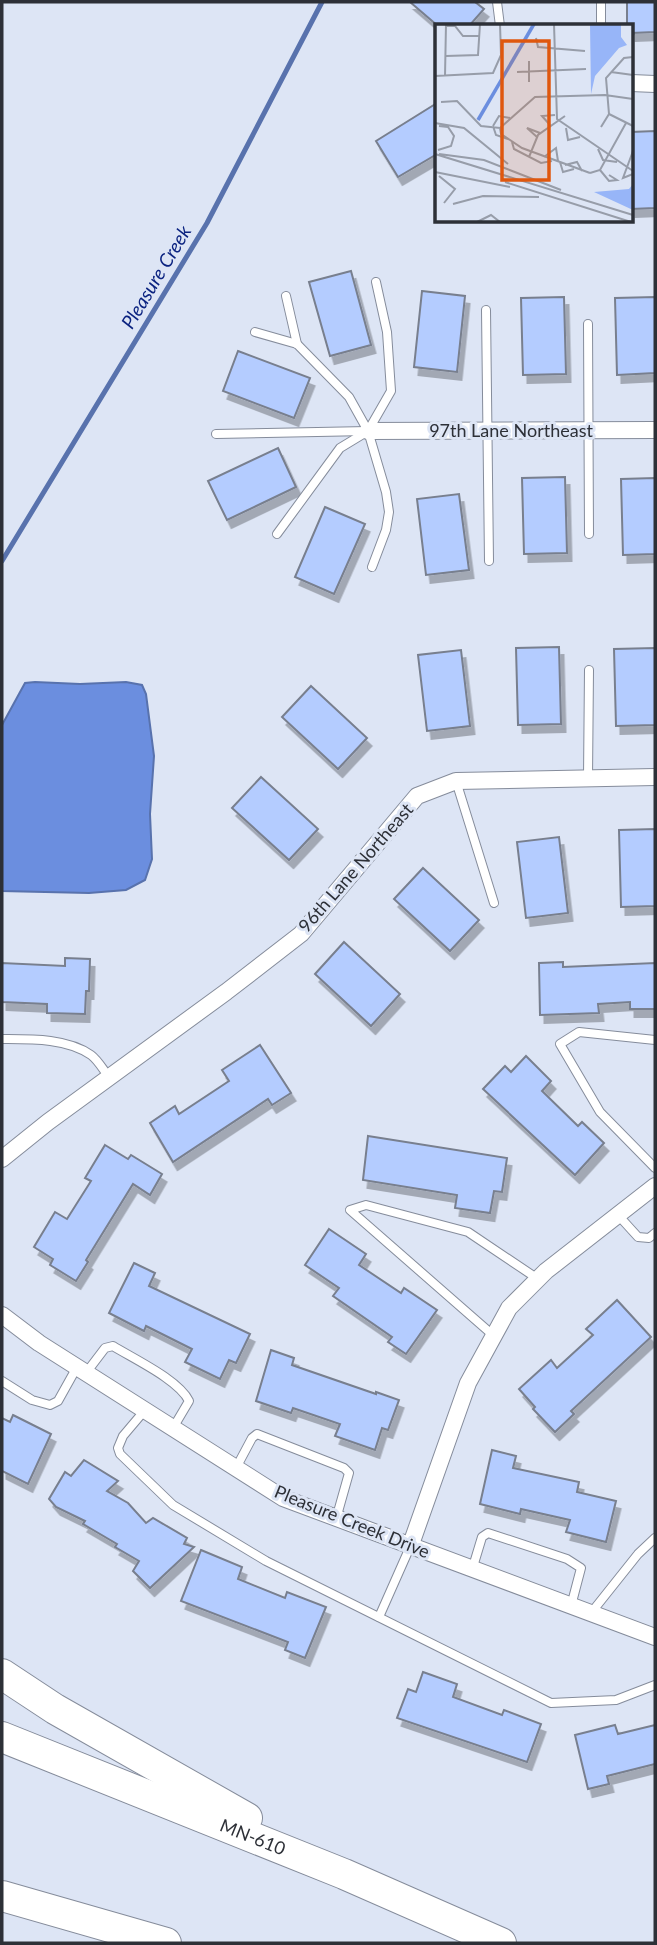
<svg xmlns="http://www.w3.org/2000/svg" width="657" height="1945" viewBox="0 0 657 1945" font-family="Lato,sans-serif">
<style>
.water{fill:#6b8edf;stroke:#5872ad;stroke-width:2}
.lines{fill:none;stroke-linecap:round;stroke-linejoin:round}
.stream{stroke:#5872ad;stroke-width:5}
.building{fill:#b4ccff;stroke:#787f8e;stroke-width:2;filter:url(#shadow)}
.service-casing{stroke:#858c9b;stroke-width:10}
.minor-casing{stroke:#858c9b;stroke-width:18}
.motorway-casing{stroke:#858c9b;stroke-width:32}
.service{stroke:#fff;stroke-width:8}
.minor{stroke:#fff;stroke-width:16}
.motorway{stroke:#fff;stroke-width:30}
.labels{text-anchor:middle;stroke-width:6;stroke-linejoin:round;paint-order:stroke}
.street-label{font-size:18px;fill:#2d3037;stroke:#dde5f5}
.water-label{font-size:19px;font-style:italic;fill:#0b2380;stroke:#dde5f5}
.inset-river{fill:none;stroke:#6b8edf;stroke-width:3.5}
.inset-road{fill:none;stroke:#979da9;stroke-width:2}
.view{fill:#df570e;fill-opacity:0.15;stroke:#df570e;stroke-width:3.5}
.inset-edge{fill:none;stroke:#2d3037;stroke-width:3.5}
</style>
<defs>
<filter id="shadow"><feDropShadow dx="4.5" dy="8" stdDeviation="0" flood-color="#0004"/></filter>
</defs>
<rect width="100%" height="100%" fill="#dde5f5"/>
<polygon class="water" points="35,682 80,684 126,682 142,685 146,694 154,756 150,814 152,859 145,880 126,890 89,893 2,891 2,725 25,683"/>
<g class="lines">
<polyline class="stream" points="2,561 207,223 322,2"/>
</g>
<g class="building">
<polygon points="410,2 475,2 484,9 469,26 438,26"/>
<polygon points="627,2 655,2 655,32 631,33 631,26 627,26"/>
<polygon points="437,103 437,154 398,177 376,141"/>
<polygon points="655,131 655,208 631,209 631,132"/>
<polygon points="351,271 371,345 330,356 309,282"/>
<polygon points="422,291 465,296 457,372 414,367"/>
<polygon points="564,297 566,374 523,375 521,298"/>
<polygon points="655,297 655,373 617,375 615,298"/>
<polygon points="238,351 310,378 294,418 223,391"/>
<polygon points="278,448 296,487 227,520 208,481"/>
<polygon points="565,477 567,553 524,554 522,478"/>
<polygon points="655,478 655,554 623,555 621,479"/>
<polygon points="459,494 469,570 426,575 417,499"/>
<polygon points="325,507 365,524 334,594 295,577"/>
<polygon points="559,647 561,724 518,725 516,648"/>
<polygon points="655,648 655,725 616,726 614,649"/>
<polygon points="461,650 470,726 427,731 418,655"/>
<polygon points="311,686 367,738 338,769 282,717"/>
<polygon points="261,777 318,829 289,860 232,808"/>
<polygon points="655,829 655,906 621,907 619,830"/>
<polygon points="559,837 568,913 526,918 517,842"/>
<polygon points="423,868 479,920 450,951 394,899"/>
<polygon points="344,942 400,994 371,1026 315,974"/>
<polygon points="65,958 90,959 89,991 86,991 85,1014 47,1013 47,1004 2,1002 2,963 65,966"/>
<polygon points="563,962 563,967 655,963 655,1009 630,1009 630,1002 598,1004 599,1013 540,1015 539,963"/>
<polygon points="260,1045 291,1093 272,1105 268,1099 173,1162 150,1123 175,1106 179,1114 229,1081 222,1070"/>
<polygon points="526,1056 551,1081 542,1091 578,1126 582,1122 604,1143 575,1175 483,1089 505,1066 511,1072"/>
<polygon points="368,1136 507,1158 502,1192 494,1191 490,1213 455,1208 457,1195 363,1180"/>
<polygon points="105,1145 128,1159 131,1155 162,1174 150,1195 133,1184 86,1260 88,1262 76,1281 50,1265 53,1259 34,1247 55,1212 67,1219 91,1181 85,1178"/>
<polygon points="329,1229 366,1254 359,1265 401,1293 404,1288 437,1310 406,1354 388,1342 392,1337 333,1296 339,1288 305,1265"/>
<polygon points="134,1263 155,1273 149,1286 250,1334 236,1363 229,1360 220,1379 185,1362 192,1349 146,1326 144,1331 109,1313"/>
<polygon points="617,1300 651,1337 571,1411 574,1414 555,1432 533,1409 535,1407 519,1389 551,1360 557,1368 593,1335 586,1329"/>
<polygon points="271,1350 294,1358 292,1365 376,1394 376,1392 399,1400 388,1430 382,1428 375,1450 335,1436 340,1424 293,1408 291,1413 256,1401"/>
<polygon points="13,1415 51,1434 28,1484 2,1471 2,1418 10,1422"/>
<polygon points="492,1450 516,1456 513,1468 579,1482 577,1492 616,1501 606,1542 566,1532 570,1520 521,1509 520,1514 480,1504"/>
<polygon points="84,1460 118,1481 107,1491 128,1503 146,1523 153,1518 187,1538 184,1544 194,1547 150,1588 133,1571 139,1561 115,1547 117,1544 83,1524 85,1521 56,1507 49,1499 65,1472 71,1476"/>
<polygon points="201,1550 242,1567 238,1579 285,1598 287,1592 326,1607 305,1658 285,1650 288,1642 181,1601"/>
<polygon points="423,1672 457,1684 453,1697 502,1715 504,1710 541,1724 527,1762 397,1718 408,1689 416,1692"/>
<polygon points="615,1725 618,1734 655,1725 655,1764 607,1776 609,1784 588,1789 575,1735"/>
</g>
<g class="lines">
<g class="service-casing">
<g id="service">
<polyline points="497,2 500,26"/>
<polyline points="601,26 601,2"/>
<polyline points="286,296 297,344"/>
<polyline points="486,310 489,561"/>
<polyline points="588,324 589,534"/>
<polyline points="255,332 297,344 349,397 368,431 386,492 389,512 386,530 372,567"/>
<polyline points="216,434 368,431"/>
<polyline points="277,534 340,448 368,431 391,391 387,332 376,282"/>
<polyline points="588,778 589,670"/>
<polyline points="456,781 494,903"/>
<path d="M2,1039C30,1039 67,1038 91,1055C98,1060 104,1071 109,1077"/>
<polyline points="655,1040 579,1032 560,1044 600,1112 655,1168"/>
<polyline points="618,1215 638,1237 649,1238 655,1233"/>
<polyline points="494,1336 350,1210 366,1205 468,1232 538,1279"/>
<path d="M86,1373L105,1348L113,1346C134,1359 179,1380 189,1401L173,1428"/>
<polyline points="2,1381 32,1400 50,1405 58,1401 77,1367"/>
<polyline points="145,1410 123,1436 118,1448 120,1454 173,1505 266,1561 551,1703 616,1700 655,1685"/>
<polyline points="236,1468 252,1438 257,1434 344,1468 349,1473 336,1519"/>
<polyline points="472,1570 482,1537 488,1533 567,1559 581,1568 571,1606"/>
<polyline points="591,1613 638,1554 655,1538"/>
<polyline points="379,1617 410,1547"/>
</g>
</g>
<g class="minor-casing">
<g id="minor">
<polyline points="631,83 655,84"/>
<polyline points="368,431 655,430"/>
<polyline points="2,1159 48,1122 226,992 301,934 417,796 456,781 655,777"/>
<polyline points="2,1315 39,1343 283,1498 655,1637"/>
<polyline points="410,1547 468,1383 509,1308 546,1271 655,1186"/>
</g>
</g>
<g class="motorway-casing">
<g id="motorway">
<polyline points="2,1674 55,1709 247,1818"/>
<path id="s1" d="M2,1737L344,1874L501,1943"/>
<polyline points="2,1896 166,1943"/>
</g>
</g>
<use href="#service" class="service"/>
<use href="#minor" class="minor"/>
<use href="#motorway" class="motorway"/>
</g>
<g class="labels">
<g class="street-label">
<text x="511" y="437">97th Lane Northeast</text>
<text transform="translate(356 868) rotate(-49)" y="6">96th Lane Northeast</text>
<text transform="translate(352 1522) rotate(22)" y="6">Pleasure Creek Drive</text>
<text dy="6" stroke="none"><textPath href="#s1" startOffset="270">MN-610</textPath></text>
</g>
<g class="water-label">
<text transform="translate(156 277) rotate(-59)" y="7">Pleasure Creek</text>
</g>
</g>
<g transform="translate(435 24)">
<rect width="198" height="198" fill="#dde5f5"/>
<path d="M155,0H186V13L192,21L184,24L160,52L156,70ZM198,160V186L159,168L194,165Z" fill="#97b5f8"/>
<path class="inset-river" d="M43,96L99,0"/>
<path class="inset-road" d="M119,0L122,95L198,147M11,2H20L28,12H45M101,14L103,23L150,27M11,32L43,31L45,0M82,48L151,45M176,48L198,51M0,52L58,49L66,31L65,0M10,52L11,0M94,58V37M6,78L22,77L46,102L65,104L100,73L170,71L198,75M174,90L198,102M0,99L29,104L73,140M115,101L107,92L120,91M58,102L61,111L73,115M58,102L64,92L75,94M166,103L174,90L171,54L189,34L198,33M65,104L66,110L87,124L155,149M131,104L133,116L145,113M102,113L92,104L105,109M77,118L79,125L106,139L117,137M163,125L168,136L182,138M3,126L16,122L19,112L13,103L4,102M198,127L188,154L198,150M0,130L198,191M4,130L49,136L126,166M94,133L103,111L130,92M109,133L121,124L123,137M125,138L128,148L139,145M130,141L142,138L147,147M165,146L174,157L182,156L174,151M0,148L75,163M155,149L165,146L191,99M4,152L20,165L9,179M70,158L196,198M18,180L48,172L104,173M42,198L56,191L65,198"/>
<path class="view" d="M67,17H114V156H67Z"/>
<rect width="198" height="198" class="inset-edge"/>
</g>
<rect width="657" height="1945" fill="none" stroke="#2d3037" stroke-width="7"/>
</svg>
